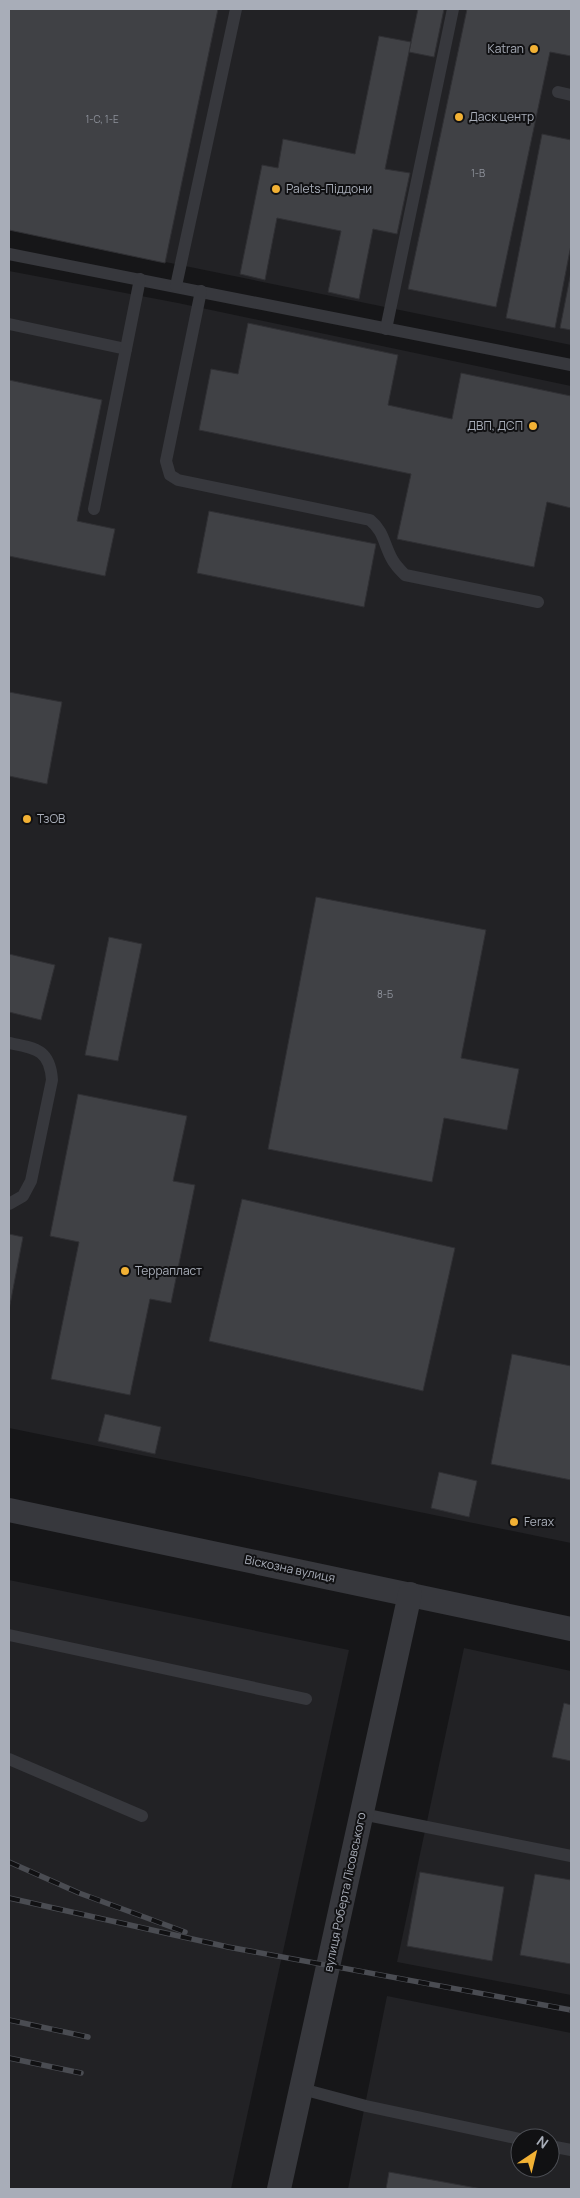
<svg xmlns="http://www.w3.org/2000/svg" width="580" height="2198" viewBox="0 0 580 2198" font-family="Manrope,sans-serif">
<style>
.built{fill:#222225;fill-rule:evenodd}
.building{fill:#404145;stroke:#303034}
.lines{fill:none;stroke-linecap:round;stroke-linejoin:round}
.service{stroke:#37383d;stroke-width:12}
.minor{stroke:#37383d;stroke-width:24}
.rail-casing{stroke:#4a4c52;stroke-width:5.5}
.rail{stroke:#111113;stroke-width:4;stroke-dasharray:11;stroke-linecap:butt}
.poi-dot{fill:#f2b134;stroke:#111113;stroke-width:2}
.labels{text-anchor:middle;stroke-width:4;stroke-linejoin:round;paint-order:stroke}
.number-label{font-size:10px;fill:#8e929b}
.poi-label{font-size:12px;fill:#a8adb8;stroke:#111113;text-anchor:start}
.street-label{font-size:12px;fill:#a8adb8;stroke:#111113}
</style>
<rect width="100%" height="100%" fill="#161618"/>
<g class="built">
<polygon points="9,9 571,9 571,345 9,230"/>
<polygon points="9,271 178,303 571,386 571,1543 9,1428"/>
<polygon points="9,1580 349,1650 231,2189 9,2189"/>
<polygon points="464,1648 571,1671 571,1995 397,1962"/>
<path d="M387,1996L571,2033V2189H348ZM520,2138H550V2168H520Z"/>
</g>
<g class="building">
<polygon points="9,9 218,9 165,263 9,230"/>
<polygon points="418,9 444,9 434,57 409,52"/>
<polygon points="467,9 571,9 571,56 550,52 496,307 408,289"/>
<polygon points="379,36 411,42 385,169 410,173 397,234 373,229 359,299 328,292 341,231 277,218 265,280 240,274 262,165 278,168 283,139 355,154"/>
<polygon points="542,134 571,140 571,245 555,328 506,318"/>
<polygon points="571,272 571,330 560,328"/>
<polygon points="248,323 398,355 388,405 452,419 461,373 571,396 571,508 547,502 534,567 397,539 411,474 199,430 211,369 238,374"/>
<polygon points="9,380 102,400 77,521 115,529 105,576 9,556"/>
<polygon points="209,511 376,544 364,607 197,573"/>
<polygon points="9,692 62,702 47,784 9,776"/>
<polygon points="316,897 486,930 461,1058 519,1069 507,1130 444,1118 432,1182 268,1149"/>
<polygon points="109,937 142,944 118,1061 85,1055"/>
<polygon points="9,954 55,965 41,1020 9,1012"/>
<polygon points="78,1094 187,1116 173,1181 195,1185 171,1303 150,1299 130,1395 51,1379 79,1242 50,1236"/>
<polygon points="242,1199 455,1248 423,1391 209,1341"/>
<polygon points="9,1234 23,1237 9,1310"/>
<polygon points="512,1354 571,1366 571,1480 491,1464"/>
<polygon points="105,1414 161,1427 155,1454 98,1441"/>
<polygon points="439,1472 477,1481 469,1517 431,1508"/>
<polygon points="564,1703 571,1705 571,1761 552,1757"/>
<polygon points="420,1872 504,1887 492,1961 407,1946"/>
<polygon points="535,1874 571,1880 571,1964 520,1955"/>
<polygon points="389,2172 482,2189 386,2189"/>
</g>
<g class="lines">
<g class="service">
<polyline points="558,92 571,95"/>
<polyline points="9,254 571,365"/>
<polyline points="176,286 236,9"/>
<path d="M201,291L166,461L170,475L178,480L370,520C384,531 384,545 392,559C395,565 400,570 405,575L538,602"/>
<polyline points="9,324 126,349"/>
<polyline points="386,329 453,9"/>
<polyline points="94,509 140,279"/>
<path d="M9,1043C35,1048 50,1049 52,1080L31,1181L23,1196L9,1204"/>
<polyline points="9,1635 306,1699"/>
<polyline points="9,1759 142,1816"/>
<polyline points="362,1814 571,1856"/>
<polyline points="302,2089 366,2106 520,2139"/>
<polyline points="550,2146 571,2150"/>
</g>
<g class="minor">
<polyline points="9,1510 571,1629"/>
<polyline points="279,2189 410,1594"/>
</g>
<g class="rail-casing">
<g id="rail">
<polyline points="9,1862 79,1893 185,1932"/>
<polyline points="9,1898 228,1947 571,2010"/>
<polyline points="9,2020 88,2037"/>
<polyline points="9,2058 81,2073"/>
</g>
</g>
<use href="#rail" class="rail"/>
</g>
<g class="poi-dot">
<circle cx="534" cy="49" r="5"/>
<circle cx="459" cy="117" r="5"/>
<circle cx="276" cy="189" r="5"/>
<circle cx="533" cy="426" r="5"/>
<circle cx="27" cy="819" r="5"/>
<circle cx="125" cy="1271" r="5"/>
<circle cx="514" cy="1522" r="5"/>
</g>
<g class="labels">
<g class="number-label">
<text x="102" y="123">1-С, 1-E</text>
<text x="478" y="177">1-В</text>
<text x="385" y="998">8-Б</text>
</g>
<g class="poi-label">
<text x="524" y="53" text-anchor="end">Katran</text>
<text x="469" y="121">Даск центр</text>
<text x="286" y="193">Palets-Піддони</text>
<text x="523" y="430" text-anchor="end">ДВП, ДСП</text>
<text x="37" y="823">ТзОВ</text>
<text x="135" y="1275">Террапласт</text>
<text x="524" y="1526">Ferax</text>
</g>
<g class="street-label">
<text transform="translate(290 1569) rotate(12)" y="4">Віскозна вулиця</text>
<text transform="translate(345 1892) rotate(-78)" y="4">вулиця Роберта Лісовського</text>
</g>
</g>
<rect width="580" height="2198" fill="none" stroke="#a8adb8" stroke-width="20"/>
<g transform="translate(535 2153) rotate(35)"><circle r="24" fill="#111113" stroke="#4d4f55"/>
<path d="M0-4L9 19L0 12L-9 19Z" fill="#f2b134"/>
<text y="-8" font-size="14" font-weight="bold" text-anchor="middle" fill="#a8adb8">N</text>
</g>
</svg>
